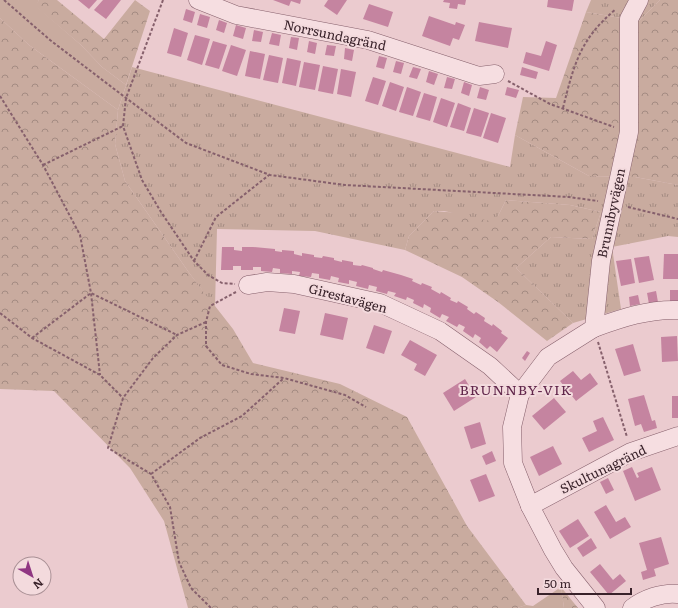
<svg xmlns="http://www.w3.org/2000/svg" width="678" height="608" viewBox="0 0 678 608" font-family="Literata,serif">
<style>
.grass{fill:#c9ab9f}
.forest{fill:url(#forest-crowns)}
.park{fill:url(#park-tufts)}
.building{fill:#c584a0}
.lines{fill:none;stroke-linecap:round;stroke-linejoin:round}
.minor-casing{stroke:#86606c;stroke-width:19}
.path{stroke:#86606c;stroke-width:2;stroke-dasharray:3 2;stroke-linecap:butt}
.minor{stroke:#f6dee1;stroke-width:18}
.labels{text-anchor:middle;stroke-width:4;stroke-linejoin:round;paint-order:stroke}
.street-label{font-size:13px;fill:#39222a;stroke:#f3dadd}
.neighbourhood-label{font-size:14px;letter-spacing:1px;fill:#61264b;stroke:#f3dadd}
</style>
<defs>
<pattern id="forest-crowns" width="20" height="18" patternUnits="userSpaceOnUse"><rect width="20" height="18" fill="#c9ab9f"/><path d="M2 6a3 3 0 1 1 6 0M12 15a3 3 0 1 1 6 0" fill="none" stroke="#a48b82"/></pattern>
<pattern id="park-tufts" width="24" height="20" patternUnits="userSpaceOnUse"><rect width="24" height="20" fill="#c9ab9f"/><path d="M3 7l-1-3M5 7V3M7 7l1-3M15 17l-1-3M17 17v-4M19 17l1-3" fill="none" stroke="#a48b82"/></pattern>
</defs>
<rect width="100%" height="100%" fill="#ebcbcf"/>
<g class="grass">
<polygon points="0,0 39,0 36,6 81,45 102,67 126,85 118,110 29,45 0,18"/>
<polygon points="561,587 564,608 517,608 526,605 533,606"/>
</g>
<g class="forest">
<polygon points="39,0 57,0 104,39 135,0 150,11 126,85 102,67 81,45 35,6"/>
<polygon points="660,0 678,0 678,185 635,177 589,176 515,135 523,97 556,98 586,12 639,21"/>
<polygon points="0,18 29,45 118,110 115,144 125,181 190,274 233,329 253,363 340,384 407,417 467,526 526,605 517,608 188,608 164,521 130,468 54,391 0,389"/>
<polygon points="506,200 570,205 601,212 592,239 551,237 516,268 573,323 547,341 498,302 462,277 405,250 409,236 434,211 498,216"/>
<polygon points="561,587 578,608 564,608"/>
</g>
<g class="park">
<polygon points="591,0 660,0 639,21 586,12"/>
<polygon points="132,67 510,167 515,135 589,176 635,177 678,185 678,237 668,236 612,247 621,309 573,323 516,268 551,237 592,239 601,212 570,205 506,200 498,216 490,221 444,211 434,211 409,236 405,250 315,231 217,229 215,307 190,274 125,181 115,144 118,110"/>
</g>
<g class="building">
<polygon points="78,0 97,0 89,9"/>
<polygon points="103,0 121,0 106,19 94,10"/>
<polygon points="273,0 301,0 300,4 291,1 289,6"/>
<polygon points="328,0 347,0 337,15 324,6"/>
<polygon points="444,0 466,0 465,5 458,4 457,9 449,8 450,3 443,2"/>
<polygon points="548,0 574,0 572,11 547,7"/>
<polygon points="369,4 393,12 388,27 363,19"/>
<polygon points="186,9 195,12 192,23 183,20"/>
<polygon points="200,14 210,17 207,28 197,25"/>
<polygon points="429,16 455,25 456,22 465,25 459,40 453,38 450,46 422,36"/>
<polygon points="219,20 227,23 224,33 216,30"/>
<polygon points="479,22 512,28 508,48 475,41"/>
<polygon points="236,25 246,28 243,39 233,36"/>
<polygon points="174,28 188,33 181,57 167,53"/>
<polygon points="254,30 263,32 261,42 252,41"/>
<polygon points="272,33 281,35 279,46 269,44"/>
<polygon points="195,35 210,39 202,65 187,60"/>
<polygon points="291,37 299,38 297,50 289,48"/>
<polygon points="213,41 227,45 219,69 205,65"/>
<polygon points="309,41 317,43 315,54 307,52"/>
<polygon points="546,41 557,45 549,71 523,63 526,52 541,56"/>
<polygon points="231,45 246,50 237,76 222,71"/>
<polygon points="327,45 336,46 334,56 325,55"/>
<polygon points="345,48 354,50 352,61 344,59"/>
<polygon points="250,51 265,54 260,79 245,76"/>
<polygon points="269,55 283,58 278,83 263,80"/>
<polygon points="379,56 387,58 384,69 376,67"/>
<polygon points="287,58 301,61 296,86 282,83"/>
<polygon points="396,61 404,63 401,74 393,72"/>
<polygon points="304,62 320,65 315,90 299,87"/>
<polygon points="323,66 338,69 333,94 318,91"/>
<polygon points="413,67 421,69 417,79 409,77"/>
<polygon points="522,67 538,72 536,79 520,75"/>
<polygon points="341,69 356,72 351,97 337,94"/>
<polygon points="429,71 438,74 434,85 426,82"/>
<polygon points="373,77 386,81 378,105 365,101"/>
<polygon points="447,77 455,79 452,89 444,88"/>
<polygon points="390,82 404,87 396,111 382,106"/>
<polygon points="464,82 472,85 469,96 461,93"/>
<polygon points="407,87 421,92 413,116 399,112"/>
<polygon points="480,87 489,90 486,100 477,98"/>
<polygon points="507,87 519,90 516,98 505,95"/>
<polygon points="424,93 437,97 430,121 416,117"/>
<polygon points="441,98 455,103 447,127 433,122"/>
<polygon points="458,103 471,108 464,131 450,127"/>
<polygon points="474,108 489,113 481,137 466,133"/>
<polygon points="491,113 506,118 498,143 483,138"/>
<polygon points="222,247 234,247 234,250 242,251 242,247 253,247 275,249 275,251 282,252 282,250 294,251 294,254 302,256 302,253 314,255 314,257 322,258 323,256 334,258 334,260 342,262 342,260 353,262 353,265 361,266 362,265 373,268 373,269 382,272 383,270 401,275 413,279 412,281 421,285 422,283 432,287 431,289 440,294 441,292 451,298 450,300 457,303 458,301 468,307 467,309 474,314 476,312 485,318 484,321 492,326 493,324 502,331 501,333 508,338 497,352 490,346 487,349 479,342 481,338 475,334 473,338 463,331 465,327 459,324 457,327 446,321 449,317 442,314 440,318 430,312 431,308 424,304 423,308 413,303 414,300 407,297 406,300 394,296 396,293 388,291 387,294 376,291 377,287 369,285 368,289 356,286 357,282 349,280 349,284 338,282 339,278 331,276 330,280 319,278 319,274 312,273 311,277 299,276 300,272 292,271 292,274 280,273 280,269 273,268 272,272 261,271 261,267 253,267 253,270 241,270 241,266 233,266 233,270 221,270"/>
<polygon points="664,254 678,254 678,279 663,279"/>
<polygon points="649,256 654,280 639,283 634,258"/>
<polygon points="631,259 635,283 621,286 616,261"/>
<rect x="670" y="290" width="8" height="11"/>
<polygon points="656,291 658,302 649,304 647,293"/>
<polygon points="638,295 640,304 630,306 629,297"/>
<polygon points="284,308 300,311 295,334 279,331"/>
<polygon points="325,313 348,318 343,340 320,335"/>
<polygon points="374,325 392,331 384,354 366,348"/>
<polygon points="677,336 678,361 662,362 661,337"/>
<polygon points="410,340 437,355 425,376 414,370 417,364 401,355"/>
<polygon points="633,344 641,371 624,376 615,349"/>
<polygon points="527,351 530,353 525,361 522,358"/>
<polygon points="573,371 581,380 590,373 598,384 576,401 560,381"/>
<polygon points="465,379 476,397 454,411 443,393"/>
<polygon points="644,395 652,421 655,420 657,428 644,432 641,424 635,426 628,399"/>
<rect x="672" y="396" width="6" height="22"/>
<polygon points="554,398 566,412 544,430 532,416"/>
<polygon points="603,417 614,440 589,452 582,438 597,431 593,421"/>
<polygon points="480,422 486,444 471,449 464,427"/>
<polygon points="553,446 562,464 539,476 530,457"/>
<polygon points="492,451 496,461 486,465 482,456"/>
<polygon points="632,467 637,478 639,477 637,473 652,467 661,490 635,501 623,471"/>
<polygon points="486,474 495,496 479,502 470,480"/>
<polygon points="608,478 614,490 606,494 600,482"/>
<polygon points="606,505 616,522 625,517 631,527 610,539 594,512"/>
<polygon points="578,519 589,536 570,548 559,531"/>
<polygon points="661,537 669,564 654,569 656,576 643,580 641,572 647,570 639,543"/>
<polygon points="591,538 597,548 583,557 577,548"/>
<polygon points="600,564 613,580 620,574 626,581 609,595 590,572"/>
</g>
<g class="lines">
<g class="minor-casing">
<g id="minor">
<polyline points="198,0 236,15 368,40 479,76 495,74"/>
<polyline points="248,285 267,282 294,284 380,303 440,331 490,366 520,394 512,427 513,463 530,506 553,550 564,568 596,608"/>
<path d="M594,328C622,318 648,309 678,310"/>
<polyline points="520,394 548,357 594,328 601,261 629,132 629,19 639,0"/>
<polyline points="530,506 631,452 678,436"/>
<path d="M632,608C644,599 662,592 678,594"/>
</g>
</g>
<g class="path">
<polyline points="4,0 50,40 126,98 186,143 270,175 345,185 569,197 598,201"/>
<polyline points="163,0 126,98 123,126 142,180 161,212 194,261 208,275 222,283 235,284"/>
<polyline points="508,81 550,104 614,127"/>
<polyline points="0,96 43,165 80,235 91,293 100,375"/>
<path d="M563,108C574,64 580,39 616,9"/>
<polyline points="43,165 123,126"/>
<polyline points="628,207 678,219"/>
<polyline points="194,261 216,217 269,175"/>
<polyline points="236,292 210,306 206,322 206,346 222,365 251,374 284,378 345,395 366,407"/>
<polyline points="0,313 32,338 100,375 123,398"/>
<polyline points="206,322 177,335 153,358 123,398 108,448 151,474 170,507 179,562 191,588 211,608"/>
<polyline points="32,338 91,293 177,335"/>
<polyline points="598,342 627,437"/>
<polyline points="151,474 200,438 242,416 284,378"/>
</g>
<use href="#minor" class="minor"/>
</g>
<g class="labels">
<g class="street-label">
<text transform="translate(335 35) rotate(12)" y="5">Norrsundagränd</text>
<text transform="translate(611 213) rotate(-78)" y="5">Brunnbyvägen</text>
<text transform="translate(348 298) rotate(15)" y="5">Girestavägen</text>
<text transform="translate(603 469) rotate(-26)" y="5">Skultunagränd</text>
</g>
<g class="neighbourhood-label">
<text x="516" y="395">BRUNNBY-VIK</text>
</g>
</g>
<g transform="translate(32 576) rotate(141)"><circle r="19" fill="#f3dadd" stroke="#a99095"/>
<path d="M0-3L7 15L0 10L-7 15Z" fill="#903682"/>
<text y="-6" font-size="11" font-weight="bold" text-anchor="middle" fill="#39222a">N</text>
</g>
<path d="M538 588v6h93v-6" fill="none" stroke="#39222a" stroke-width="2"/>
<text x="544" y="588" font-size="12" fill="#39222a" stroke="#f3dadd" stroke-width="3" paint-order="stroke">50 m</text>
</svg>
